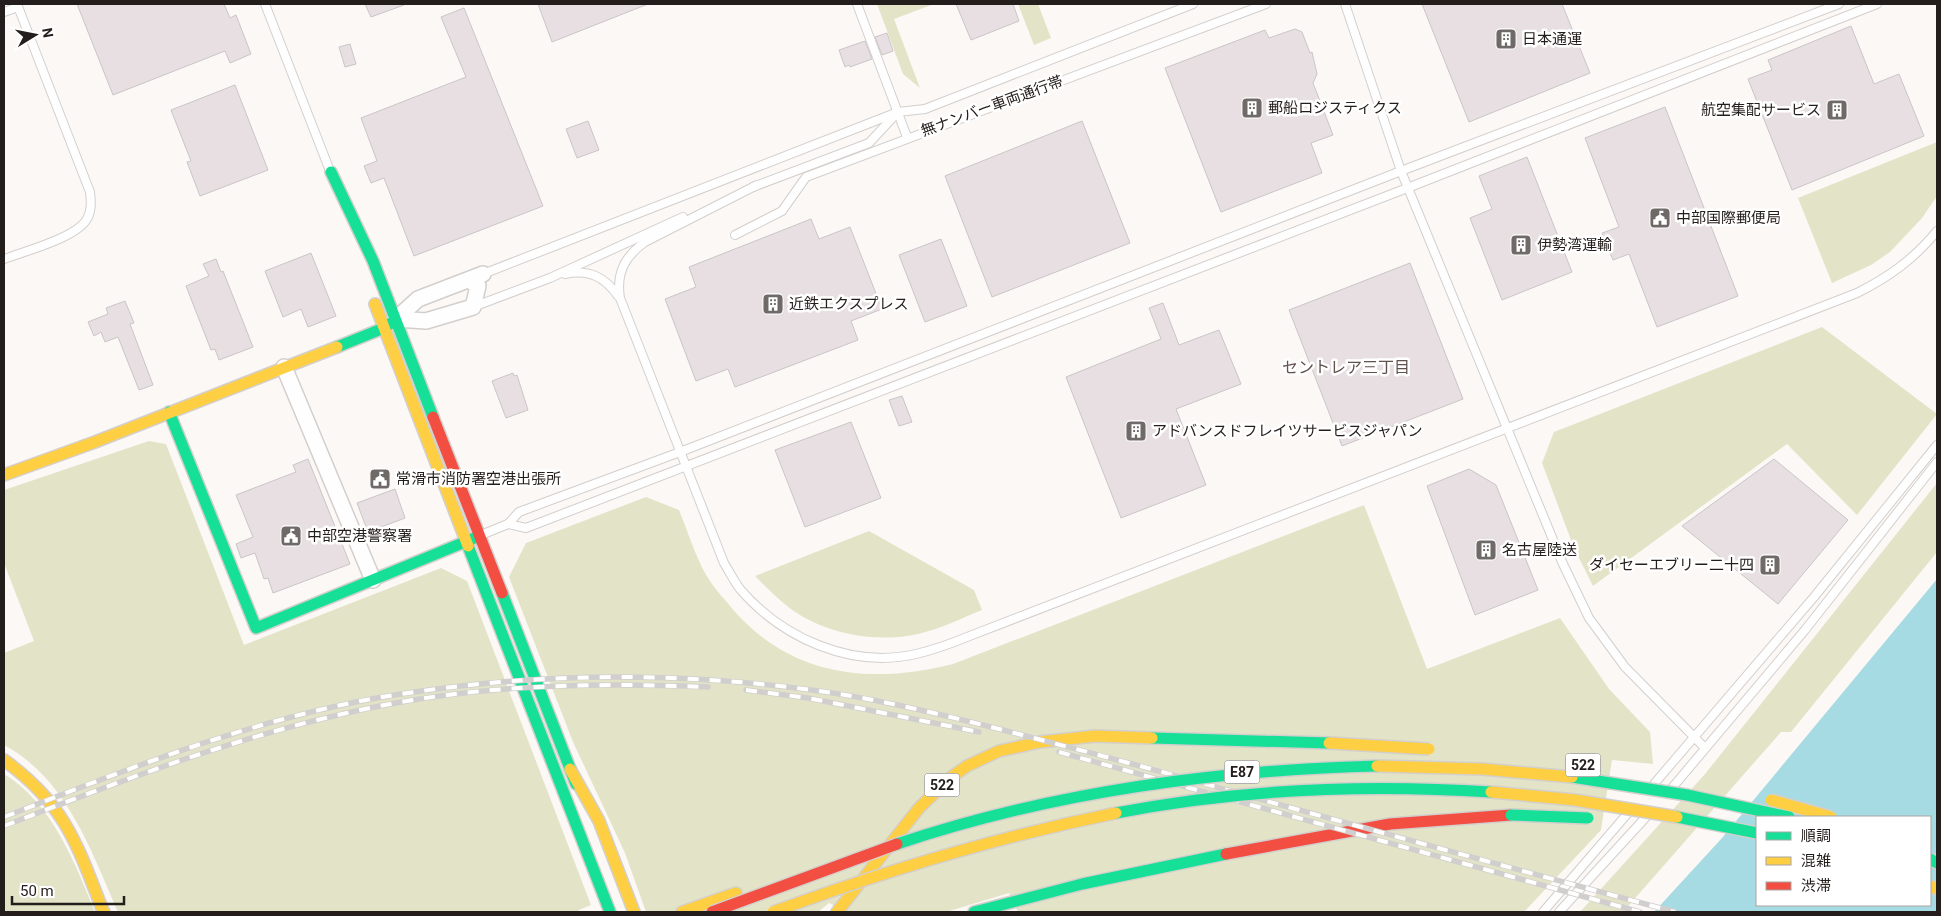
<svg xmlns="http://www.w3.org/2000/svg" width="1941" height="916" viewBox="0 0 1941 916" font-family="Roboto,'Noto Sans JP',sans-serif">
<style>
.green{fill:#e3e4c7}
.water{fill:#a7dbe3;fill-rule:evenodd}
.building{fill:#e8dfe3;stroke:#cac5c7}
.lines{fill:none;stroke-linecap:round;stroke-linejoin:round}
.lane-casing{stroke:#d3cfcc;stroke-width:10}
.street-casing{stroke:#d3cfcc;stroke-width:18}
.fast-casing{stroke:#d3cfcc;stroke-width:14}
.slow-casing{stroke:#d3cfcc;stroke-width:14}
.jam-casing{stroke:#d3cfcc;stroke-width:14}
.lane{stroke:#fffefe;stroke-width:8}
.street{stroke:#fffefe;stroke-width:15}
.fast{stroke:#16e098;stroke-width:11}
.slow{stroke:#ffcf43;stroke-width:11}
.jam{stroke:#f24e42;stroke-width:11}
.rail-casing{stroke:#d1cfce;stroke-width:5.5}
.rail{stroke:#fff;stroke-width:4;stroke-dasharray:11;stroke-linecap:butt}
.fast-bridge-casing{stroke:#d3cfcc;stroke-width:14;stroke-linecap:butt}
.slow-bridge-casing{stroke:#d3cfcc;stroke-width:14;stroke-linecap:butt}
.jam-bridge-casing{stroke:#d3cfcc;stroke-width:14;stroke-linecap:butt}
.fast-bridge{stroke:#16e098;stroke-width:11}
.slow-bridge{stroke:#ffcf43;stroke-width:11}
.jam-bridge{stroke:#f24e42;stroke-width:11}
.labels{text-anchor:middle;stroke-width:5;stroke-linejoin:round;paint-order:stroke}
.shield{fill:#fff;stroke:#65615f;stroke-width:1}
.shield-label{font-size:14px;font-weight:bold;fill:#231d1b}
.poi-label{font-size:15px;fill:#231d1b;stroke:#fff;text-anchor:start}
.street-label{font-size:15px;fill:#231d1b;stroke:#fff}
.neighbourhood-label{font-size:16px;fill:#60524c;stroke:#fff}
</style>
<rect width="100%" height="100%" fill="#fcf8f6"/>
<g class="green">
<polygon points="877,4 934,4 894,19 920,88 903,74"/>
<polygon points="1018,4 1038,4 1051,38 1034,45"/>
<polygon points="1937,142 1937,196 1922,218 1890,252 1871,265 1832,283 1798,198"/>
<polygon points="1822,327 1937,414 1857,515 1787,444 1593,586 1574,548 1542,463 1554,432"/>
<path d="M149,441L166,444L244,645L441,568L467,581L591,905L579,910V912H118C91,851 67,779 4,745V653L34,641L4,563V490Z"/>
<polygon points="1937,483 1937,552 1791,732 1781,732 1623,912 1580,912 1705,774"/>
<path d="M646,497L679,510C686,527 692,546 700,563C706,577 716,590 726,601C784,675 866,686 953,664L1364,505L1427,669L1560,618L1609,689L1650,732L1653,764L1612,760L1601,830L1524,912H1018L1009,893L946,912H846L829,903L818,912H646L625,853L573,742L509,577L526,543Z"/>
<path d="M869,531L974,590L982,610C964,617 947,626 929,631C891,643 844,638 809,620C788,610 771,592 755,576Z"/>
<path d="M4,774C52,803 75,863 95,912H4Z"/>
</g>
<path class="water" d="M1937,579V912H1654L1722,838ZM1757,817H1930V905H1757Z"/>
<g class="building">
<polygon points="77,4 224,4 230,18 236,15 251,54 230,63 225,51 113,95"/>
<polygon points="365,4 403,4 404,5 371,17"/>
<polygon points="538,4 648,4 552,42"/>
<polygon points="956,4 1013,4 1019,21 971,40"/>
<polygon points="1422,4 1562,4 1590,73 1469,122"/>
<polygon points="464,8 543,206 414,256 384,178 371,183 364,166 377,161 361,118 466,77 441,17"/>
<polygon points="1851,26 1874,84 1899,74 1924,136 1792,190 1748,79 1772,70 1768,60"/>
<polygon points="1295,29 1302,32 1310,53 1312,52 1317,74 1313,83 1333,135 1311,143 1322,173 1221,212 1165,68 1265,30 1269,38"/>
<polygon points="887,33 893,51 882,55 875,37"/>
<polygon points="865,41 872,59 850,67 849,65 845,67 839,50"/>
<polygon points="350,44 356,64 345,67 339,47"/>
<polygon points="235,85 268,170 200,196 187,162 191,161 171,110"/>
<polygon points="1665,107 1738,296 1657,327 1629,254 1613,260 1602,233 1619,227 1585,138"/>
<polygon points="588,121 599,150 577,158 566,129"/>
<polygon points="1082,121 1130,243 992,297 945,176"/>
<polygon points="1527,157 1572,272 1502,300 1470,218 1492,209 1479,176"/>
<polygon points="811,219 819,239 850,227 882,309 851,321 858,340 735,387 728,369 696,381 665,299 696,287 689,267"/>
<polygon points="941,239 967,306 925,322 899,255"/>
<polygon points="311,253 336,316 308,327 301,309 283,317 265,271"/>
<polygon points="216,259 221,272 223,271 253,347 219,360 215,349 211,350 186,286 209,276 203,264"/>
<polygon points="1410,263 1463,399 1342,446 1289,310"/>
<polygon points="125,301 134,323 130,324 153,385 139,390 118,337 105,342 101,332 94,336 88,322 108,314 106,308"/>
<polygon points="1163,303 1179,345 1219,330 1241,384 1176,409 1206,485 1121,518 1066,377 1161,339 1149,308"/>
<polygon points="513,373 514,376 517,375 528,410 506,418 492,381"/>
<polygon points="902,396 912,422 899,426 889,400"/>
<polygon points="851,422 881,498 805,527 775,450"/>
<polygon points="308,459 350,564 273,593 268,578 264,579 255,553 241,558 236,544 253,537 236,495 296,472 293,465"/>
<polygon points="1774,459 1848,520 1778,604 1682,526"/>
<polygon points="1469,469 1496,485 1538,590 1475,615 1427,486"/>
<polygon points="395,489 405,518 368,532 357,503"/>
</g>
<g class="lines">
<g class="lane-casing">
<g id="lane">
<polyline points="265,4 330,171"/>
<polyline points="857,4 907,137"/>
<polyline points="1345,4 1401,171 1563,564 1589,618 1625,667 1705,748"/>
<polyline points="4,12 18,7"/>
<path d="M757,185L645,242C625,256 616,273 620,298L724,563C729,571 734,581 740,589C782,638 851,669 916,654C933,650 950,644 967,637L1857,293C1889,277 1914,259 1937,231"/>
<polyline points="753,187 869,143 896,114"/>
<polyline points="735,235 782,211 806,177 1266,4"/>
<path d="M4,259C25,251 76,238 87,219C92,210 91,201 90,192L17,4"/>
<polyline points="483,274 898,112 925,109 1193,4"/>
<path d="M565,274C589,269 605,277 618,296"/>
<polyline points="473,307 550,278 683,217"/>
<polyline points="508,524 526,528 1410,187 1877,4"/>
<polyline points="481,535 508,524 519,512 680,452 1401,171 1839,4"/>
<polyline points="1654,784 1814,597 1937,445"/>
<polyline points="1672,788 1805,630 1937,462"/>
<polyline points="1543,912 1628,813"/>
<polyline points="1559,912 1646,817"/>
</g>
</g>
<g class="street-casing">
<g id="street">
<polyline points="396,319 426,321 473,307 478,286 469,280"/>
<polyline points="396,319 418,299 483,274"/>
<polyline points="284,367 373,580"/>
</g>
</g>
<g class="fast-casing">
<g id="fast">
<polyline points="331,172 373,261 433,417"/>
<polyline points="337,347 384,328 394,321"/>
<polyline points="169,412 256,628 477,537"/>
<polyline points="468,546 610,912"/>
<polyline points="502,593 576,784"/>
<polyline points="1152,738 1329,743"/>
<polyline points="1930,859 1937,863"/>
<polyline points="974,912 1082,884 1226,854"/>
</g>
</g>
<g class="slow-casing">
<g id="slow">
<polyline points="375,304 468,546"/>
<polyline points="4,475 95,442 337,347"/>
<path d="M4,760C65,804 77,844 103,911"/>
<polyline points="570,769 599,821 634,912"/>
<polyline points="1930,886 1937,889"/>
<polyline points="103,911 104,912"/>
<polyline points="682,912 736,893"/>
<polyline points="837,912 919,808 950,778 967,766 999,751 1040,742 1095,736 1152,738"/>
</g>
</g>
<g class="jam-casing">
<g id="jam">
<polyline points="433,417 502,593"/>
<polyline points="1226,854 1390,824 1511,815"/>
</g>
</g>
<use href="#lane" class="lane"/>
<use href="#street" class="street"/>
<use href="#fast" class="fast"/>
<use href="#slow" class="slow"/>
<use href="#jam" class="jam"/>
<g class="rail-casing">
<g id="rail">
<polyline points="746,690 808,698 979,732"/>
<polyline points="1059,752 1640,912"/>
<path d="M4,817C135,766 268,713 408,693C539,673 673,672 804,689C870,697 935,713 999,729C1080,750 1161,771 1241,794C1386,834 1530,873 1675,912"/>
<path d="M4,826C135,775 267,725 407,701C506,684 608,683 708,687"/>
</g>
</g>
<use href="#rail" class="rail"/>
<g class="fast-bridge-casing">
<g id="fast-bridge">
<polyline points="1572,777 1687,795 1789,817"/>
<path d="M1116,813C1239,789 1366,784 1491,792"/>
<polyline points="1511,815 1588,818"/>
<polyline points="1677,817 1757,833"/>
<path d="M897,844C1052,792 1215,770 1377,766"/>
</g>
</g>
<g class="slow-bridge-casing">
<g id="slow-bridge">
<polyline points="1329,743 1429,749"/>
<polyline points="1377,766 1482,769 1572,777"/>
<polyline points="1491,792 1575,800 1677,817"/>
<polyline points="1771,800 1831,817"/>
<path d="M773,912C887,870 997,837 1116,813"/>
</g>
</g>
<g class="jam-bridge-casing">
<polyline id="jam-bridge" points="712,912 897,844"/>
</g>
<use href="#fast-bridge" class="fast-bridge"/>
<use href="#slow-bridge" class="slow-bridge"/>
<use href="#jam-bridge" class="jam-bridge"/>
</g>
<defs>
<g id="building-square" transform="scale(1.125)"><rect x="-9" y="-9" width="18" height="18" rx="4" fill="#6f6a68" stroke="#fff"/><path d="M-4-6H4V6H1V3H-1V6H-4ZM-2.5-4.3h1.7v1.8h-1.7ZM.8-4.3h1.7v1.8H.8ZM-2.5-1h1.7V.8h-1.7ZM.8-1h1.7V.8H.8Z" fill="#fff"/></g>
<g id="civic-square" transform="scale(1.125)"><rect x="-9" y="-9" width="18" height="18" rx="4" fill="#6f6a68" stroke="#fff"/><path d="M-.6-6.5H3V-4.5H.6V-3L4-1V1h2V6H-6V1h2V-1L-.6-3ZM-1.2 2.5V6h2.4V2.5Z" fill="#fff"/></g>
</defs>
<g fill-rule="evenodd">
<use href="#building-square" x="1506" y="39"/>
<use href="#building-square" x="1252" y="108"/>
<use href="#building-square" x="1837" y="110"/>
<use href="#civic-square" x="1660" y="218"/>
<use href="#building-square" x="1521" y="245"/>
<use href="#building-square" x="773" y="304"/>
<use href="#building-square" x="1136" y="431"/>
<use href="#civic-square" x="380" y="479"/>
<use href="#civic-square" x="291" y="536"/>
<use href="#building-square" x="1486" y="550"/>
<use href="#building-square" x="1770" y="565"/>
</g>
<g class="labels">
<g class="shield">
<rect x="1565.5" y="753.5" width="35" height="23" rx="4"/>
<rect x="1224.5" y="760.5" width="35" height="23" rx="4"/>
<rect x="924.5" y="773.5" width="35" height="23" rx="4"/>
</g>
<g class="shield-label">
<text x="1583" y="770">522</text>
<text x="1242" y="777">E87</text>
<text x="942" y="790">522</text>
</g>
<g class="poi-label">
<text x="1522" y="44">日本通運</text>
<text x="1268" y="113">郵船ロジスティクス</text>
<text x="1821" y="115" text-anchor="end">航空集配サービス</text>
<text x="1676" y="223">中部国際郵便局</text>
<text x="1537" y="250">伊勢湾運輸</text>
<text x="789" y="309">近鉄エクスプレス</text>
<text x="1152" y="436">アドバンスドフレイツサービスジャパン</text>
<text x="396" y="484">常滑市消防署空港出張所</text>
<text x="307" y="541">中部空港警察署</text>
<text x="1502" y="555">名古屋陸送</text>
<text x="1754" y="570" text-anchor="end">ダイセーエブリー二十四</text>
</g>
<g class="street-label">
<text transform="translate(992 106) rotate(-20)" y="5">無ナンバー車両通行帯</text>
</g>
<g class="neighbourhood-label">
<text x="1346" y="373">セントレア三丁目</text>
</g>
</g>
<rect width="1941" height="916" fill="none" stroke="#231d1b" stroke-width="10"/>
<rect x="1756" y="816" width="175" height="90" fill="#ffffff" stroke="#a7a5a4"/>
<rect x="1766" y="832" width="25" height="8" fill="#16e098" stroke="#a7a5a4"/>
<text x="1801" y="841" font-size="15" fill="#231d1b">順調</text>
<rect x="1766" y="857" width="25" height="8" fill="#ffcf43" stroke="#a7a5a4"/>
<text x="1801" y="866" font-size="15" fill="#231d1b">混雑</text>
<rect x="1766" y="882" width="25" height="8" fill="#f24e42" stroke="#a7a5a4"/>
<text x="1801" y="891" font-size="15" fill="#231d1b">渋滞</text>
<g transform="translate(35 35) rotate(80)" stroke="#ffffff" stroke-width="4" paint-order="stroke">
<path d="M0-4L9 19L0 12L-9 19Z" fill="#231d1b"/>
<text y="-8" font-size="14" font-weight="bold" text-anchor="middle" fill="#231d1b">N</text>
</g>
<path d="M12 896v8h112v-8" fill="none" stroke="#231d1b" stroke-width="2.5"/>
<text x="20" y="896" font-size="15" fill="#231d1b" stroke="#ffffff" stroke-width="4" paint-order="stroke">50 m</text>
</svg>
